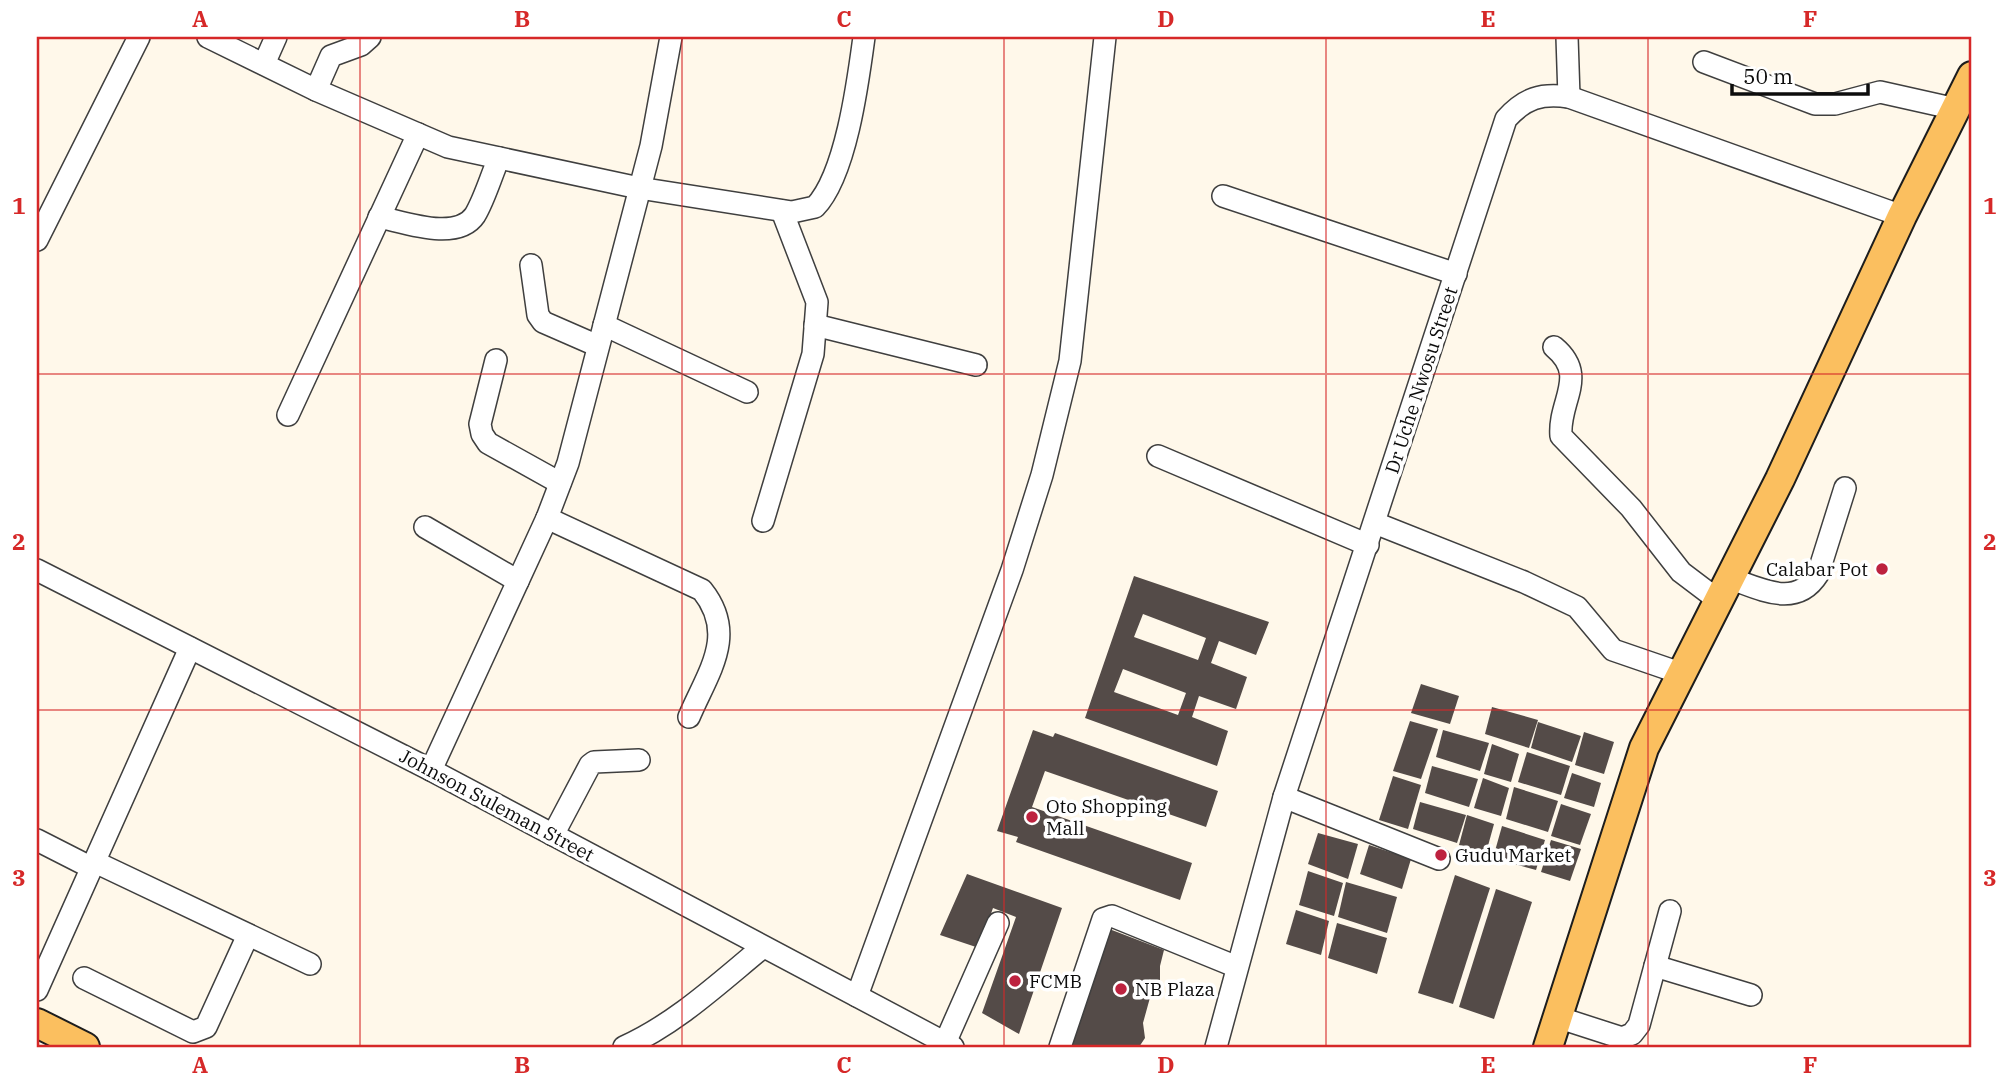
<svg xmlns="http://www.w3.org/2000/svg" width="2009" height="1084" viewBox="0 0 2009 1084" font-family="'IBM Plex Serif',serif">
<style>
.building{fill:#544b48;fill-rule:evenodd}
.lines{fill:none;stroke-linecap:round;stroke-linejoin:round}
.minor-casing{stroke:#3f3f3f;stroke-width:24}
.major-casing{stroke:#1d1d1d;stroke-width:32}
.minor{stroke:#fff;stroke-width:21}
.major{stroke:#fbbf5f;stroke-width:28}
.grid{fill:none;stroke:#d62828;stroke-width:2;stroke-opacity:0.55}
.poi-dot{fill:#bd223f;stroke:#fff;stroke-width:2.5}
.labels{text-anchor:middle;stroke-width:7;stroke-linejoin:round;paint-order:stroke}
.street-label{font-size:19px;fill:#0c0c0c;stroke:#fff}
.poi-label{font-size:19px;fill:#0c0c0c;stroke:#fff;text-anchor:start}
.neatline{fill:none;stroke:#d62828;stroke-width:2.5}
.grid-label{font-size:23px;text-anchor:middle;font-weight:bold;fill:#d62828}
</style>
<rect width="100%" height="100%" fill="#fff8ea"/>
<g class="building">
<path d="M1134,576L1269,622L1256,655L1219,641L1211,663L1247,677L1236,709L1199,696L1192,717L1228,731L1217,766L1085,718ZM1143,614L1206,638L1198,660L1134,637ZM1123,669L1186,693L1178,715L1114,692Z"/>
<polygon points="1421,684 1459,696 1450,724 1411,713"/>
<polygon points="1492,707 1538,720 1529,748 1485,734"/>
<polygon points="1410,721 1438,729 1421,779 1393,771"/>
<polygon points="1538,722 1581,736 1572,762 1531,748"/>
<polygon points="1033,730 1053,737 1055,733 1218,791 1206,827 1045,771 1032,807 1192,863 1180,900 1016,842 1018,837 997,831"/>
<polygon points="1443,730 1489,743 1480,771 1436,757"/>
<polygon points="1584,732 1614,742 1604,774 1575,765"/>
<polygon points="1492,744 1519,754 1511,782 1484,774"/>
<polygon points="1527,752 1570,766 1561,795 1518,782"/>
<polygon points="1432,766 1478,779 1469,807 1425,793"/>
<polygon points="1572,773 1601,783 1594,807 1564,798"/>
<polygon points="1393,776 1421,785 1408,829 1379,820"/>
<polygon points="1483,778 1509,788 1501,816 1474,808"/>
<polygon points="1514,787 1558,801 1548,832 1506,819"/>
<polygon points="1420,802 1466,815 1457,843 1413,829"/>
<polygon points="1561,804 1591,814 1580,845 1551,836"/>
<polygon points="1467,815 1494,824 1486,853 1459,845"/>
<polygon points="1502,826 1545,840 1536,870 1493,858"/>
<polygon points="1318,833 1358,844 1348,879 1308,864"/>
<polygon points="1551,840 1581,849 1570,881 1541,872"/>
<polygon points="1369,845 1411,859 1402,889 1360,874"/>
<polygon points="1308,871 1343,883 1334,916 1299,905"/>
<polygon points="967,874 1062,908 1019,1034 982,1013 1016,917 993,908 979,948 940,935"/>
<polygon points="1455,875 1490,888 1453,1004 1418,993"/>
<polygon points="1346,882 1397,897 1387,933 1338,917"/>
<polygon points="1496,889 1532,902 1494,1019 1459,1007"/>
<polygon points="1296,910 1329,921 1321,955 1286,944"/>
<polygon points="1337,923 1387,938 1377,974 1328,958"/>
<polygon points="1104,927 1164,950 1160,966 1160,986 1151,994 1143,1023 1145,1038 1139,1047 1067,1047"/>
</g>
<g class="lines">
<g class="minor-casing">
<g id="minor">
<path d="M208,37L316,90L448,147L639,188L792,212L815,207C846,175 858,82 864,37"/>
<polyline points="1567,37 1569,97"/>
<polyline points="1704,62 1815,104 1835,104 1880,92 1956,109"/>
<polyline points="264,64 276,37"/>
<polyline points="316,90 331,56 361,45 370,37"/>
<polyline points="1223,196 1456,274"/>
<path d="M379,217C404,222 457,242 475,215C485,198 491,176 499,158"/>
<polyline points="37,240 139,37"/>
<polyline points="531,265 538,315 543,322 598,346"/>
<polyline points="604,325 747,392"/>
<polyline points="815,325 976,365"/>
<path d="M1554,347C1589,376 1558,401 1561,436L1631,508L1681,572L1718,600"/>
<polyline points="496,360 480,424 482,434 488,443 560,483"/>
<polyline points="288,415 418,134"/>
<polyline points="1158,456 1368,545"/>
<path d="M547,518L702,590C738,635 708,672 689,717"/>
<polyline points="763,521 813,354 817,302 782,211"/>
<polyline points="1375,523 1524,582 1577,607 1613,650 1680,673"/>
<polyline points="425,527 518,581"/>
<polyline points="37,570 431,770 953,1047"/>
<path d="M1729,578C1761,589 1796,609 1818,574L1845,488"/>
<polyline points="431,770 547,518 568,463 651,146 671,37"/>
<polyline points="1284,797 1439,859"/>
<polyline points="553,835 590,765 594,762 639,760"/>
<polyline points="37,840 92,868"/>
<polyline points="95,862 310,964"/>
<polyline points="1655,966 1751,995"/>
<polyline points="84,978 193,1032 206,1027 248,935"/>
<polyline points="37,990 190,648"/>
<polyline points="857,996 1012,570 1042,475 1070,361 1105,37"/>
<polyline points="1557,1017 1622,1038 1632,1034 1639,1025 1670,911"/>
<polyline points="945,1043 998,923"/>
<path d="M624,1047C677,1023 719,983 763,947"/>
<polyline points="1060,1047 1103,919 1112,916 1237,967"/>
<path d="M1216,1047L1284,797L1506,119C1525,98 1541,93 1569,97L1902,216"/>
</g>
</g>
<g class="major-casing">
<g id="major">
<polyline points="37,1023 85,1047"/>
<polyline points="1548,1047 1644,748 1780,479 1902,216 1972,76"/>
</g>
</g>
<use href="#minor" class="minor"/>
<use href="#major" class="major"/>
</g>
<path class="grid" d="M360,37V1047M682,37V1047M1004,37V1047M1326,37V1047M1648,37V1047M37,374H1972M37,710H1972"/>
<g class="poi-dot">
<circle cx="1882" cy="569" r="7"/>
<circle cx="1032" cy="817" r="7"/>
<circle cx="1441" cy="855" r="7"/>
<circle cx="1015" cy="981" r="7"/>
<circle cx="1121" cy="989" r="7"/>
</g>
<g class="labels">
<g class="street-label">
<text transform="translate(1421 380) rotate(-72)" y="7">Dr Uche Nwosu Street</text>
<text transform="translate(497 805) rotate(28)" y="7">Johnson Suleman Street</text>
</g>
<g class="poi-label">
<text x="1868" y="576" text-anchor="end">Calabar Pot</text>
<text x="1046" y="813">Oto Shopping<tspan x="1046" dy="22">Mall</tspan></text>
<text x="1455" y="862">Gudu Market</text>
<text x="1029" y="988">FCMB</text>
<text x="1135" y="996">NB Plaza</text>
</g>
</g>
<rect width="2009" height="1084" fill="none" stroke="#ffffff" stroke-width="77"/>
<path d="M1732 84v10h136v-10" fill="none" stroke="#0c0c0c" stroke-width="3.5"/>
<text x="1743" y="84" font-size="21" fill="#0c0c0c" stroke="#ffffff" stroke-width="5" paint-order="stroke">50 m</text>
<rect x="38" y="38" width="1932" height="1008" class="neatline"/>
<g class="grid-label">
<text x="200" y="27">A</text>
<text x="522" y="27">B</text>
<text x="844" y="27">C</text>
<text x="1166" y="27">D</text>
<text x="1488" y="27">E</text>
<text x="1810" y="27">F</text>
<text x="19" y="214">1</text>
<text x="1990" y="214">1</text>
<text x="19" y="550">2</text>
<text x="1990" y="550">2</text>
<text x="19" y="886">3</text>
<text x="1990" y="886">3</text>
<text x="200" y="1073">A</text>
<text x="522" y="1073">B</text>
<text x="844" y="1073">C</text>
<text x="1166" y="1073">D</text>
<text x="1488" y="1073">E</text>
<text x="1810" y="1073">F</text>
</g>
</svg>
